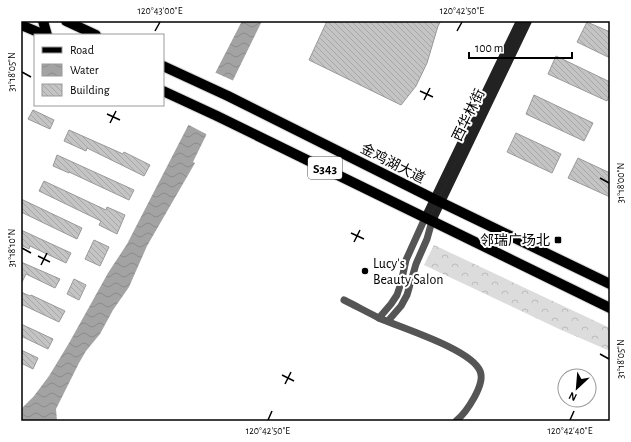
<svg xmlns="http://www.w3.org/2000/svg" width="631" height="442" viewBox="0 0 631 442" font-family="'Alegreya Sans','Noto Sans SC',sans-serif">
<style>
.forest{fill:url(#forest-crowns)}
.water{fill:url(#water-waves)}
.pier{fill:#fff}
.building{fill:url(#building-back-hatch);stroke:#999}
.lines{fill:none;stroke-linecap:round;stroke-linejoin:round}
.primary-casing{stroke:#dbdbdb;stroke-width:12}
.street{stroke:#555;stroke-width:7}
.secondary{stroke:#222;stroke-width:8}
.primary{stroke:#000;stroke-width:10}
.ticks{fill:none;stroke:#000;stroke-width:1.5}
.poi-dot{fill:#000;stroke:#fff;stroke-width:1.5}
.labels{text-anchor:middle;stroke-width:4;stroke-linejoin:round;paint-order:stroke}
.shield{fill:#fff;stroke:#4c4c4c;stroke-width:1}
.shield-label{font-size:13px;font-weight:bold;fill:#000}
.street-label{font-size:14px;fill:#000;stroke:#fff}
.poi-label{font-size:14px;fill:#000;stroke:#fff;text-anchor:end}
.neatline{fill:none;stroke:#000;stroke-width:1.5}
.ticks-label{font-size:10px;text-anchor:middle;fill:#000}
</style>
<defs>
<pattern id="forest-crowns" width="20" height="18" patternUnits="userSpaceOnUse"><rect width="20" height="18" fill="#dcdcdc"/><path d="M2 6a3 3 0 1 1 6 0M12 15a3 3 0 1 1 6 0" fill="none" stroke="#bbb"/></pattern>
<pattern id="water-waves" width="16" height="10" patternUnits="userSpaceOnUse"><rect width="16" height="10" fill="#a3a3a3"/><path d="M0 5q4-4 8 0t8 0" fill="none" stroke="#8b8b8b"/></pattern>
<pattern id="building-back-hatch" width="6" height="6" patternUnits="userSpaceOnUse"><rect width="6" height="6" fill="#c4c4c4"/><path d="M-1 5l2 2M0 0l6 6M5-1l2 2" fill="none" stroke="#a7a7a7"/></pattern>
</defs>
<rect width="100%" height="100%" fill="#fff"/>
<polygon class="forest" points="434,245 610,328 610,351 559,329 424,265"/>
<polygon class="water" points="242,21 262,21 193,162 195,163 147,246 129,287 113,310 100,334 86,351 79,363 56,409 57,421 21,421 21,409 34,396 49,376 69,343 108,273 127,244"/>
<polygon class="pier" points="214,72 234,81 208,135 187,124"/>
<g class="building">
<polygon points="327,21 441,21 438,26 427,63 416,86 401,105 309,60"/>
<polygon points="587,22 610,32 610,58 577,42"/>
<polygon points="556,56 610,82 610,94 607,101 548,74"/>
<polygon points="534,95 593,123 584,141 526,114"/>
<polygon points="33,110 54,120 50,129 28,119"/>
<polygon points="69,130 123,154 124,152 150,165 144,176 87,148 86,151 64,141"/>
<polygon points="516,133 561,154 552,173 507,152"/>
<polygon points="57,155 134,190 129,200 69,172 69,173 53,166"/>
<polygon points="578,158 610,173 610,197 568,178"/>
<polygon points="44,181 106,210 107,207 125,215 117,234 99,225 101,221 39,191"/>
<polygon points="21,199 82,228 77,239 21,212"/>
<polygon points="21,230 71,253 66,263 30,246 29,249 21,245"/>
<polygon points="94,240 109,247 100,266 85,259"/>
<polygon points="21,262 60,279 55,288 26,274 21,284"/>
<polygon points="74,279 86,285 79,300 67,294"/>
<polygon points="21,292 30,296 31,295 65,311 59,322 21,304"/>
<polygon points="21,324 53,339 48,349 21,336"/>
<polygon points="21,350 38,358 33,369 21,363"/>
</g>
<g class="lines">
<g class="primary-casing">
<g id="primary">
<polyline points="43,21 47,35"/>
<polyline points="66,21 96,35"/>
<polyline points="21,25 45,35"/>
<polyline points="163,66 228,96 434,199 610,284"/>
<polyline points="163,91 217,116 610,308"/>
</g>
</g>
<g class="street">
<path d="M344,300C356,306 367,312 379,318C401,328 471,349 480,371C486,384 466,413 456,421"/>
<polyline points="379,318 391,304 397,295 401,283 406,260 425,218"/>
<polyline points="388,321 401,306 407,295 416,264 427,239 432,221"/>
</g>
<g class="secondary">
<polyline points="425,218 520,21"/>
<polyline points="432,221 528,21"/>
</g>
<use href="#primary" class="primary"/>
</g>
<path class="ticks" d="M155,31L160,22M457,31L462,22M22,72L31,77M420,91L433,97M424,100L430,88M107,114L120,120M110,123L116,111M600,178L609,183M351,233L364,239M354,242L360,230M22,248L31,253M38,256L50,262M41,265L47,253M600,354L609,359M282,375L294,381M285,384L291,372M268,420L272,411M570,420L574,411"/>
<g class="poi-dot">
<rect x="554" y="236" width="8" height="8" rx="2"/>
<circle cx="365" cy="271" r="4"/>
</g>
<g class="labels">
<rect class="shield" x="308" y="157" width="34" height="22" rx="3"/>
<g class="shield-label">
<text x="325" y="173">S343</text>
</g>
<g class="street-label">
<text transform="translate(468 115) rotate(-64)" y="5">西华林街</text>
<text transform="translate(393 163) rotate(27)" y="5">金鸡湖大道</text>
</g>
<g class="poi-label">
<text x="550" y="245">邻瑞广场北</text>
<text x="373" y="268" text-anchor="start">Lucy's<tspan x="373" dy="16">Beauty Salon</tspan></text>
</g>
</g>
<rect width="631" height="442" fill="none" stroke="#ffffff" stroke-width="44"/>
<rect x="34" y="34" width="130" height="72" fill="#ffffff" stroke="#999999"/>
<rect x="42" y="47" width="20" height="6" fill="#000000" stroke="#999999"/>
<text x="70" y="54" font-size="12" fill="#000000">Road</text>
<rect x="42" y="64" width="20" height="12" fill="url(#water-waves)" stroke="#999999"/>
<text x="70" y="74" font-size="12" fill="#000000">Water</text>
<rect x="42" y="84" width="20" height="12" fill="url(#building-back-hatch)" stroke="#999999"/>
<text x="70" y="94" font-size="12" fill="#000000">Building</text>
<g transform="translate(577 388) rotate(206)"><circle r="19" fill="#ffffff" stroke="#999999"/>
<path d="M0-3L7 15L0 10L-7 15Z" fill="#000000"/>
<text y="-6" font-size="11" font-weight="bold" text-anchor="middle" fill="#000000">N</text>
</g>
<path d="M469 52v6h103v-6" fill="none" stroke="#000000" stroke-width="2"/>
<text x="475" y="52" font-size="12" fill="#000000" stroke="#ffffff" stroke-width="3" paint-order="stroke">100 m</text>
<rect x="22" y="22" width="587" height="398" class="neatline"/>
<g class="ticks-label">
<text x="160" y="14">120°43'00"E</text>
<text x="462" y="14">120°42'50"E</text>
<text transform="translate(11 72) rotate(-90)" y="4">31°18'05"N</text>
<text transform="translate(620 183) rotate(-90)" y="4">31°18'00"N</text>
<text transform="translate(11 248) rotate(-90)" y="4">31°18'10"N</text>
<text transform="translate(620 359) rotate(-90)" y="4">31°18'05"N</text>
<text x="268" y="434">120°42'50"E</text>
<text x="570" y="434">120°42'40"E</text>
</g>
</svg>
